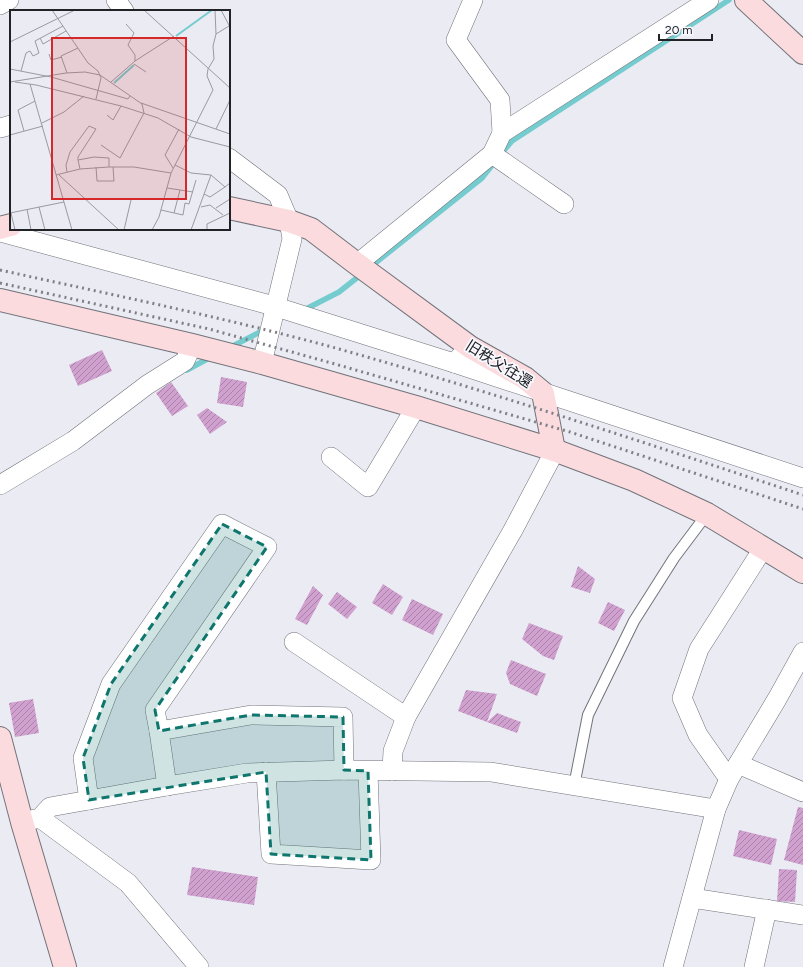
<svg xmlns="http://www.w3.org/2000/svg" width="803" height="967" viewBox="0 0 803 967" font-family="Figtree,'Noto Sans JP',sans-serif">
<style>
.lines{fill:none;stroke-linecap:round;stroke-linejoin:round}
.stream{stroke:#75cccf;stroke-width:5.5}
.building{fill:url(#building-hatch)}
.lane-casing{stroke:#72737a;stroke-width:12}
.street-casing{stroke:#72737a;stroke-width:20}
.secondary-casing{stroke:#72737a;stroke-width:24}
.lane{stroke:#fff;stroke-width:10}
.street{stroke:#fff;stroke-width:19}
.secondary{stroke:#fbdbde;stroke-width:22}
.rail{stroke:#7f8085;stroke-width:3;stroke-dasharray:2 4;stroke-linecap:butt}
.marked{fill:#0f766e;fill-opacity:0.2;stroke:#0f766e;stroke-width:3;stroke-dasharray:8 5;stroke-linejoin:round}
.labels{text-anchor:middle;stroke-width:3.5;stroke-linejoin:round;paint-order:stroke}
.street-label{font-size:15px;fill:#212225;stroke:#f7f9ff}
.inset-river{fill:none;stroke:#75cccf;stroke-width:2}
.inset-road{fill:none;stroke:#9a9ba1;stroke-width:1}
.view{fill:#d62828;fill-opacity:0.15;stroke:#d62828;stroke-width:2}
.inset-edge{fill:none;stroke:#212225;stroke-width:2}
</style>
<defs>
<pattern id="building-hatch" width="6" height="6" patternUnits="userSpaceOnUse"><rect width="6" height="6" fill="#d0a0cf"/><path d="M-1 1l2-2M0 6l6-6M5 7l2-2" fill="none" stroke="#a882a8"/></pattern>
</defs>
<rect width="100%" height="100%" fill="#eaebf3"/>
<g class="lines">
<g class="stream">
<polyline points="501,154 512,141 729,0"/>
<polyline points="369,268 482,178 493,164"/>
<polyline points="302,311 339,292 363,273"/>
<polyline points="229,348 266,329"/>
<polyline points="187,370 211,357"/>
</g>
</g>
<g class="building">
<polygon points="102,350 112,371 78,386 69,365"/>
<polygon points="221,377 247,382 243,407 217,403"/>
<polygon points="171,382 188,406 172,416 156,393"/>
<polygon points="207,408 227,422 210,434 197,415"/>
<polygon points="578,566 595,579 590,593 571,587"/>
<polygon points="383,584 403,597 392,615 372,603"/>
<polygon points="313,586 323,595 307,625 295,619"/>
<polygon points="337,592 357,607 347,619 328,604"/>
<polygon points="412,599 443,614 433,635 402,620"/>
<polygon points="608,602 625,610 614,631 598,623"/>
<polygon points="529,623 563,636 554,660 543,656 522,639"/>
<polygon points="511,660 546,674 537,696 510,684 506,673"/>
<polygon points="466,690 497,694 487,722 458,711"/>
<polygon points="33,699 39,733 15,737 9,703"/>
<polygon points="497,713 521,722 517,733 487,722"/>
<polygon points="798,807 803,808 803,865 784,860"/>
<polygon points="739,830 777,839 771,865 733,856"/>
<polygon points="192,867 258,877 254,905 187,895"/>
<polygon points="779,869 797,870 795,902 777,901"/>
</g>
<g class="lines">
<g class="lane-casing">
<polyline id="lane" points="574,786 588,715 634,621 674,558 707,514"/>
</g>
<g class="street-casing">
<g id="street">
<polyline points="116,0 124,11"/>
<polyline points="473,0 456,40 500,100 502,133"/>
<polyline points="0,5 9,0"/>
<polyline points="0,128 11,125"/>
<polyline points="492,154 564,204"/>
<polyline points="229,158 278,195 289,221 292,239 262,363"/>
<polyline points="0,232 270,305 454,363 470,347"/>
<polyline points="357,264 492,154 502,133 709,0"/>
<polyline points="454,363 803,478"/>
<polyline points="331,457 368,487 416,407"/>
<polyline points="0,485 73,441 147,385 185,361 192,345"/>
<polyline points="294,642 406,717 513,530 550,460 554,450"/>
<polyline points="738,764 803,792"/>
<polyline points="392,771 393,751 406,717"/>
<polyline points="266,772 271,854 371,860 368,771"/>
<polyline points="729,779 698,735 682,698 699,649 764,547"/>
<polyline points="167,786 159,731 251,715 343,717 344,770"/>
<polyline points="89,800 83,758 111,684 222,524 267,547 155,710 159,731"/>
<polyline points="40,818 128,883 199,967"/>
<polyline points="22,822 40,818 50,807 167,786 247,773 344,770 491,772 716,809"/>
<polyline points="692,898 803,915"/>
<polyline points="673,967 716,809 729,779 777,699 803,652"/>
<polyline points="754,967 767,909"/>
</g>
</g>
<g class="secondary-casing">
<g id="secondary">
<polyline points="746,0 803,53"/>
<polyline points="229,208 289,221 311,229 357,264 470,347 525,378 543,393 554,450"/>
<polyline points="0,228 11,225"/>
<polyline points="0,300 192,345 262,363 416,407 554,450 634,480 707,514 803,572"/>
<polyline points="0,738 22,822 65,967"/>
</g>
</g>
<use href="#lane" class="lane"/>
<use href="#street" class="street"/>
<use href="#secondary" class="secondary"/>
<g class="rail">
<path d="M0,270C113,295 227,318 339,349C495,393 649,444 803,495"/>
<polyline points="0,283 209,329 335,364 570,432 803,509"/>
</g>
</g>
<path class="marked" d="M222,524L267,547L155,710L159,731L251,715L343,717L344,770L368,771L371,860L271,854L266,772L89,800L83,758L111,684Z"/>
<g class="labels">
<g class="street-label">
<text transform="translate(499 364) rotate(32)" y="5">旧秩父往還</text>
</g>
</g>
<g transform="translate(10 10)">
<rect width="220" height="220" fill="#eaebf3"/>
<path class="inset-river" d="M166,26L202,0M104,73L124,55"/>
<path class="inset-road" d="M42,0L78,53L88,61L91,68L86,89M134,0L220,78M205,0L206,24L219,16M211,0L220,17M116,14L124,23L118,35L125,45V51M30,28L33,34L56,21M0,32L65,0M39,44L41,50L52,47M124,54L136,62M0,59L41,67L118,89L120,86M11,61L16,43L20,41L23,46L29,43L25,31L53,16M57,63L51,46L68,38M0,72L56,63L75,62L90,65L132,94L134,103M5,72L26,75L111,96L148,108L181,127L220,137M101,72L125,51L164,26M20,74L62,220M131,93L220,124M97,105L103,110L111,96M32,113L54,102L74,86M206,119L220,90M14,121L8,100L25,91M0,125L33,116M91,135L110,148L134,103M165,155L181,163L201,165L215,177L220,173M86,157L87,171H104L103,157M163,158L155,145L169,119M70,159L68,150L84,147L99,148V157M57,162L56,155L60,142L79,116L86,119L68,147V150M46,165L70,159L99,157H124L161,163M49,165L109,220M157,178L183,182M194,184L200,187L215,177M29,197L35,220M191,197L200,195L213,205M206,198L220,189M17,199L21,220M151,200L173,205L175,193L179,194L186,170M0,203L54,192M1,203L5,220M164,203L170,180M114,220L121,190M142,220L149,207L161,163L203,80L197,66L198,59L204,49L203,36L206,24M181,220L201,165M197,220V214L220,203"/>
<path class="view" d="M42,28H176V189H42Z"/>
<rect width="220" height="220" class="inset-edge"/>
</g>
<path d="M659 34v6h53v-6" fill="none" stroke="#212225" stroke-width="2"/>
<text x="665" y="34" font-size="12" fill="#212225" stroke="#f7f9ff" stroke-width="3" paint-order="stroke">20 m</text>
</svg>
